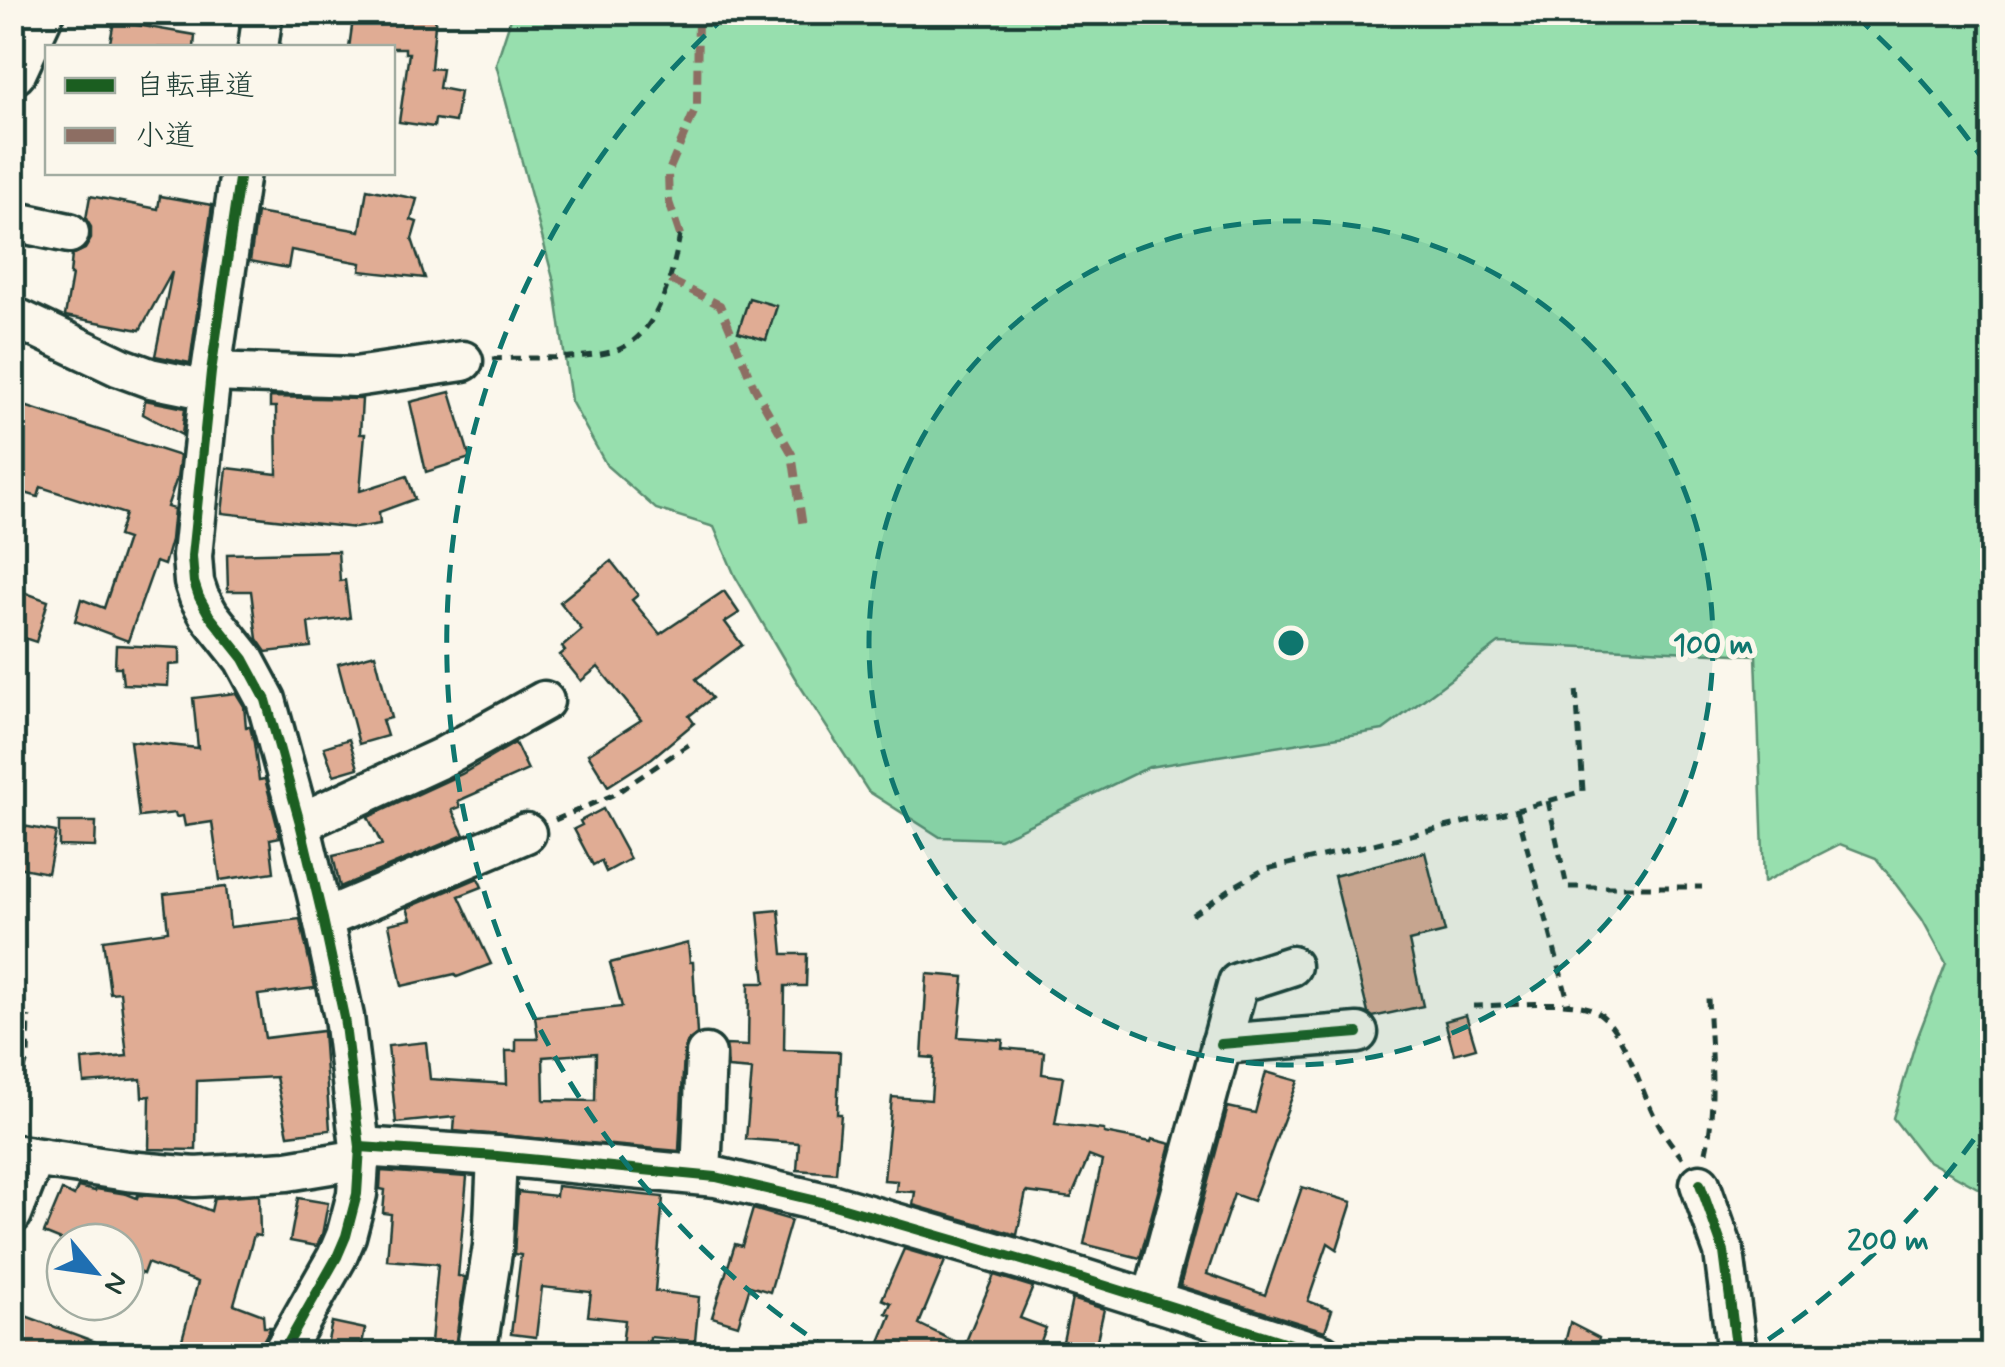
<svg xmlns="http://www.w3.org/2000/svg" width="2005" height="1367" viewBox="0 0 2005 1367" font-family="Mynerve,'Klee One',sans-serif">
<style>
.green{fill:#97dfae;stroke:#5b8e71;stroke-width:2.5}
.building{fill:#e0ac94;stroke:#1f3d34;stroke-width:2.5;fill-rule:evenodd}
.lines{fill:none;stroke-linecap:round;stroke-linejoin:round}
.minor-casing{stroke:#1f3d34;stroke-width:45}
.major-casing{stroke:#1f3d34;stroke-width:55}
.path{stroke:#1f3d34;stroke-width:5;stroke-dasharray:10 8;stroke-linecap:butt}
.minor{stroke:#fbf7ec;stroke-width:38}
.major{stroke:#fbf7ec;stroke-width:48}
.quiet{stroke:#8d6e63;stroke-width:8;stroke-dasharray:15 8;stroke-linecap:butt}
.cycleway-casing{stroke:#fbf7ec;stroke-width:16}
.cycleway{stroke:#1b5e20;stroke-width:10}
.ring{fill:none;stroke:#0f766e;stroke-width:5;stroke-dasharray:18 12}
.centre{fill:#0f766e;stroke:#fbf7ec;stroke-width:5}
.ring-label{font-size:30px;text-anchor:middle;font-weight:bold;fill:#0f766e;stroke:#fbf7ec;stroke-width:10;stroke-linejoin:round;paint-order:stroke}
</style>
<rect width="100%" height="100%" fill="#fbf7ec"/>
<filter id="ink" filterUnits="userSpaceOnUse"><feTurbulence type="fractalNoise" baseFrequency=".01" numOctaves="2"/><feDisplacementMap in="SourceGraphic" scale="20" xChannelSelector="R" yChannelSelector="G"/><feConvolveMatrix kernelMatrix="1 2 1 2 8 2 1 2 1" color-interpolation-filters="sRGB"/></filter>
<g filter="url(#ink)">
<polygon class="green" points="513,12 1992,13 1992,1196 1925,1159 1893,1118 1915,1044 1946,963 1922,919 1876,858 1840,844 1764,882 1756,655 1499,643 1383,730 1149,767 1000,839 940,837 868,791 795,678 735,576 714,527 656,509 607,466 571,401 554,282 496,64"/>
<g class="building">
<polygon points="354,12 436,14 431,68 442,69 439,88 460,92 455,122 435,119 434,127 399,122 409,53 405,53 405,48 349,48"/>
<polygon points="114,21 195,35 194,48 109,48"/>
<polygon points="367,189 417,199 411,220 417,222 412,239 425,278 360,271 361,263 291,250 288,268 250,261 257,213 360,231"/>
<polygon points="90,196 158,209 160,196 212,205 190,363 155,356 172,272 140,330 65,316 72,275 70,275 72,255 85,249 91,239 91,227 86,219"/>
<polygon points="749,298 777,306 766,340 738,332"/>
<polygon points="450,392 470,458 426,472 410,402"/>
<polygon points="270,397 362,399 360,434 365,434 360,491 407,476 415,499 379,512 380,524 355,528 222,513 227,468 277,474 276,407 270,407"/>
<polygon points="145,400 185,408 182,435 143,414"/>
<polygon points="12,402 180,456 177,478 167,507 174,509 171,540 164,565 156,562 128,641 75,621 81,599 104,608 127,539 118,536 125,514 41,487 38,497 12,489"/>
<polygon points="338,551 340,581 345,580 350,618 308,623 311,647 266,652 257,639 251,591 228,591 227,554"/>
<polygon points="611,561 638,595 632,600 660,634 724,591 739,613 725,622 742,645 696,679 712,698 689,716 694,723 652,758 608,786 588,754 641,720 598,667 581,681 560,655 565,651 562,647 582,630 560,602"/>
<polygon points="12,588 48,601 36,642 12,634"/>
<polygon points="116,645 180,648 180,664 169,665 168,686 123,684 121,667 115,667"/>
<polygon points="375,654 391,718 382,720 387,736 359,744 338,664"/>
<polygon points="236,693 244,706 246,727 250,727 254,743 259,780 265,779 280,837 270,839 274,872 220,880 212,822 185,826 183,816 176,817 175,813 139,817 130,741 198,748 193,698"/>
<polygon points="349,739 358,768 334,775 324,747"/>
<polygon points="515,743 528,770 458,801 460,807 452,810 464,835 340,887 333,856 382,845 368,817 462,774"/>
<polygon points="603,809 630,859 606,872 601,861 593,865 574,829 582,825 580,821"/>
<polygon points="59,822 96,822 95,847 59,846"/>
<polygon points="12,824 56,832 48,873 12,866"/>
<polygon points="1425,852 1445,932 1409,941 1423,1006 1373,1017 1368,1013 1334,876"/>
<polygon points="478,878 482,887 459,896 491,964 457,977 455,974 402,986 389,924 411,919 407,908"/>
<polygon points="226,887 230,927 300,919 315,988 258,995 265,1038 323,1031 330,1130 288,1135 276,1077 197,1081 196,1150 149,1149 150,1096 142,1097 141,1079 84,1083 82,1060 127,1056 120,992 110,993 103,940 168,931 164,894"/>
<polygon points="779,910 783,954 807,954 806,986 785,986 784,1050 840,1052 837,1114 841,1114 836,1173 797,1170 799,1143 746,1139 752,1070 728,1068 726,1045 748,1046 749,983 765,983 758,912"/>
<path d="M688,943L690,962H693L697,1034L688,1041L684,1053L679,1151L454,1131L455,1117L396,1123L388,1046L426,1042L430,1079L507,1084L506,1051H516V1039H538L535,1016L622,1007L610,963ZM596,1053L595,1101L544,1100L543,1057Z"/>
<polygon points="927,974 964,977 958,1037 1003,1040 1002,1048 1044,1052 1042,1074 1063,1077 1055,1124 1104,1130 1104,1133 1151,1142 1152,1139 1171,1144 1140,1258 1084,1244 1102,1161 1089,1156 1071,1198 1026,1192 1017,1235 913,1205 915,1192 896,1191 897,1181 884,1180 892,1097 931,1100 934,1058 922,1057"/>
<polygon points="1466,1015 1476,1048 1454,1054 1445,1021"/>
<polygon points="1266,1072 1298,1081 1253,1201 1234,1194 1207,1274 1265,1295 1302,1187 1352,1202 1337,1249 1328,1243 1308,1301 1332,1310 1325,1331 1180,1286 1228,1107 1255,1113"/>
<polygon points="381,1171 467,1177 458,1276 465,1277 454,1354 430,1354 438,1264 387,1260 391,1214 383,1213 385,1190 380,1189"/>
<polygon points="557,1186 663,1197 655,1291 699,1297 695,1341 650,1337 648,1354 621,1354 625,1320 588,1316 591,1292 542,1287 536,1337 511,1334 521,1255 514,1254 518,1192 556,1196"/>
<polygon points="78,1187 95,1191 96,1189 127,1194 137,1198 138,1195 178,1198 211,1211 214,1198 259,1195 260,1236 254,1235 234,1304 263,1315 264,1327 271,1327 262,1343 260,1354 245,1354 223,1347 221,1354 178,1354 198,1282 147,1263 143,1274 125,1267 125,1242 66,1242 44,1233 62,1190 74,1196"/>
<polygon points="298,1198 328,1203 322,1235 317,1246 290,1241"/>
<polygon points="753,1209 791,1220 770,1292 750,1286 738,1325 712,1317 735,1244 742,1246"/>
<polygon points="904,1249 945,1261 919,1324 964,1346 994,1275 1033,1287 1020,1318 1046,1328 1036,1354 1007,1344 1003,1354 875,1354 891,1315 886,1313 891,1303 882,1299"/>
<polygon points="1072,1299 1104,1309 1094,1353 1062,1346"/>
<polygon points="12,1311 123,1352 123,1354 12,1354"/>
<polygon points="332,1322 365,1329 360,1354 325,1354"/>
<polygon points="1570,1323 1599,1338 1595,1354 1562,1354"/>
</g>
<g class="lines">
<g class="minor-casing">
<g id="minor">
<polyline points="258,48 263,12"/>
<polyline points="240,172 211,372 192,556 194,582 199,597 209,615 244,659 266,700 300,823 323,919 344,1017 360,1147 357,1194 346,1236 337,1257 282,1354"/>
<polyline points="12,221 69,233"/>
<polyline points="12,316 120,367 150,378 209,390"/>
<polyline points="211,372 355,377 463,361"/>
<polyline points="300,823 441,758 544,701"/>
<polyline points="323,919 526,833"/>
<polyline points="1221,1044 1358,1033"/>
<polyline points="360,1147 497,1156 716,1177 834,1205 1049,1268 1322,1354"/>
<polyline points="12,1154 127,1171 195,1177 287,1171 361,1159"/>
<polyline points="701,1175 706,1054"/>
<polyline points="1700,1184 1724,1252 1737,1354"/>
<polyline points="12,1214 34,1158"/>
<polyline points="1152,1301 1238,983 1291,966"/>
<polyline points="476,1354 493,1246 497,1156"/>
</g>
</g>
<g class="major-casing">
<polyline id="major" points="12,70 39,12"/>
</g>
<g class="path">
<path d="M492,359C527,357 578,360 611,352C658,340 672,275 680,235"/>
<polyline points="1548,801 1567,887 1702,887"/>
<polyline points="1517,810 1569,1004"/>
<polyline points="555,820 615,794 691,743"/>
<polyline points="1192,915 1233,887 1263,870 1517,810 1583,791 1576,688"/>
<path d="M1473,1006C1506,1006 1559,999 1589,1008C1622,1018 1640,1090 1656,1119C1663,1133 1673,1146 1682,1158"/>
<polyline points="12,1105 28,1057 29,1016"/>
<path d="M1706,1152C1717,1103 1710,1048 1708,998"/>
</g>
<use href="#minor" class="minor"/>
<use href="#major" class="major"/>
<g class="quiet">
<polyline points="680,235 669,202 668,173 697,105 698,12"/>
<polyline points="670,280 720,305 754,387 792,454 803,527"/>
</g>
<g class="cycleway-casing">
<g id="cycleway">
<polyline points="240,172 211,372 192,556 194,582 199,597 209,615 244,659 266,700 300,823 323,919 344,1017 360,1147 357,1194 346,1236 337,1257 282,1354"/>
<polyline points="1221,1044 1358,1033"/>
<polyline points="360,1147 497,1156 716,1177 834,1205 1049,1268 1322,1354"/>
<polyline points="1700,1184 1724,1252 1737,1354"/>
</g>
</g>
<use href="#cycleway" class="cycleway"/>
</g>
</g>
<circle cx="1291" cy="643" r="422" fill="#0f766e" fill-opacity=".12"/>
<g class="ring">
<circle cx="1291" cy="643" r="422"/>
<path d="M1991 1115A844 844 0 0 1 1751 1351M831 1351A844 844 0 0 1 726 16M1856 16A844 844 0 0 1 1991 171"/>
</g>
<circle cx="1291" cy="643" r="15" class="centre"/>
<g class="ring-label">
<text x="1713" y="654">100 m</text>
<text x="1888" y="1250">200 m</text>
</g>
<rect width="2005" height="1367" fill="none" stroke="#fbf7ec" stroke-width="50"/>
<rect x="25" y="25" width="1955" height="1317" fill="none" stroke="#1f3d34" stroke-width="4" filter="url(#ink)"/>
<rect x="45" y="45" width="350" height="130" fill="#fbf7ec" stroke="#a3ada2" stroke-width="2.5"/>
<rect x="65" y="78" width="50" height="15" fill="#1b5e20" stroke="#a3ada2" stroke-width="2.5"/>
<text x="135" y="95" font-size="30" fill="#1f3d34">自転車道</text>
<rect x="65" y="128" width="50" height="15" fill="#8d6e63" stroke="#a3ada2" stroke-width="2.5"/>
<text x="135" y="145" font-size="30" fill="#1f3d34">小道</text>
<g transform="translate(95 1272) rotate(119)"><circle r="48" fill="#fbf7ec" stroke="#a3ada2" stroke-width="2.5"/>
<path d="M0-8L18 38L0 25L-18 38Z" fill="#1f6fb2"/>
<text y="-15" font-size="28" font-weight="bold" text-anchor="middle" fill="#1f3d34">N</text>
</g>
</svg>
